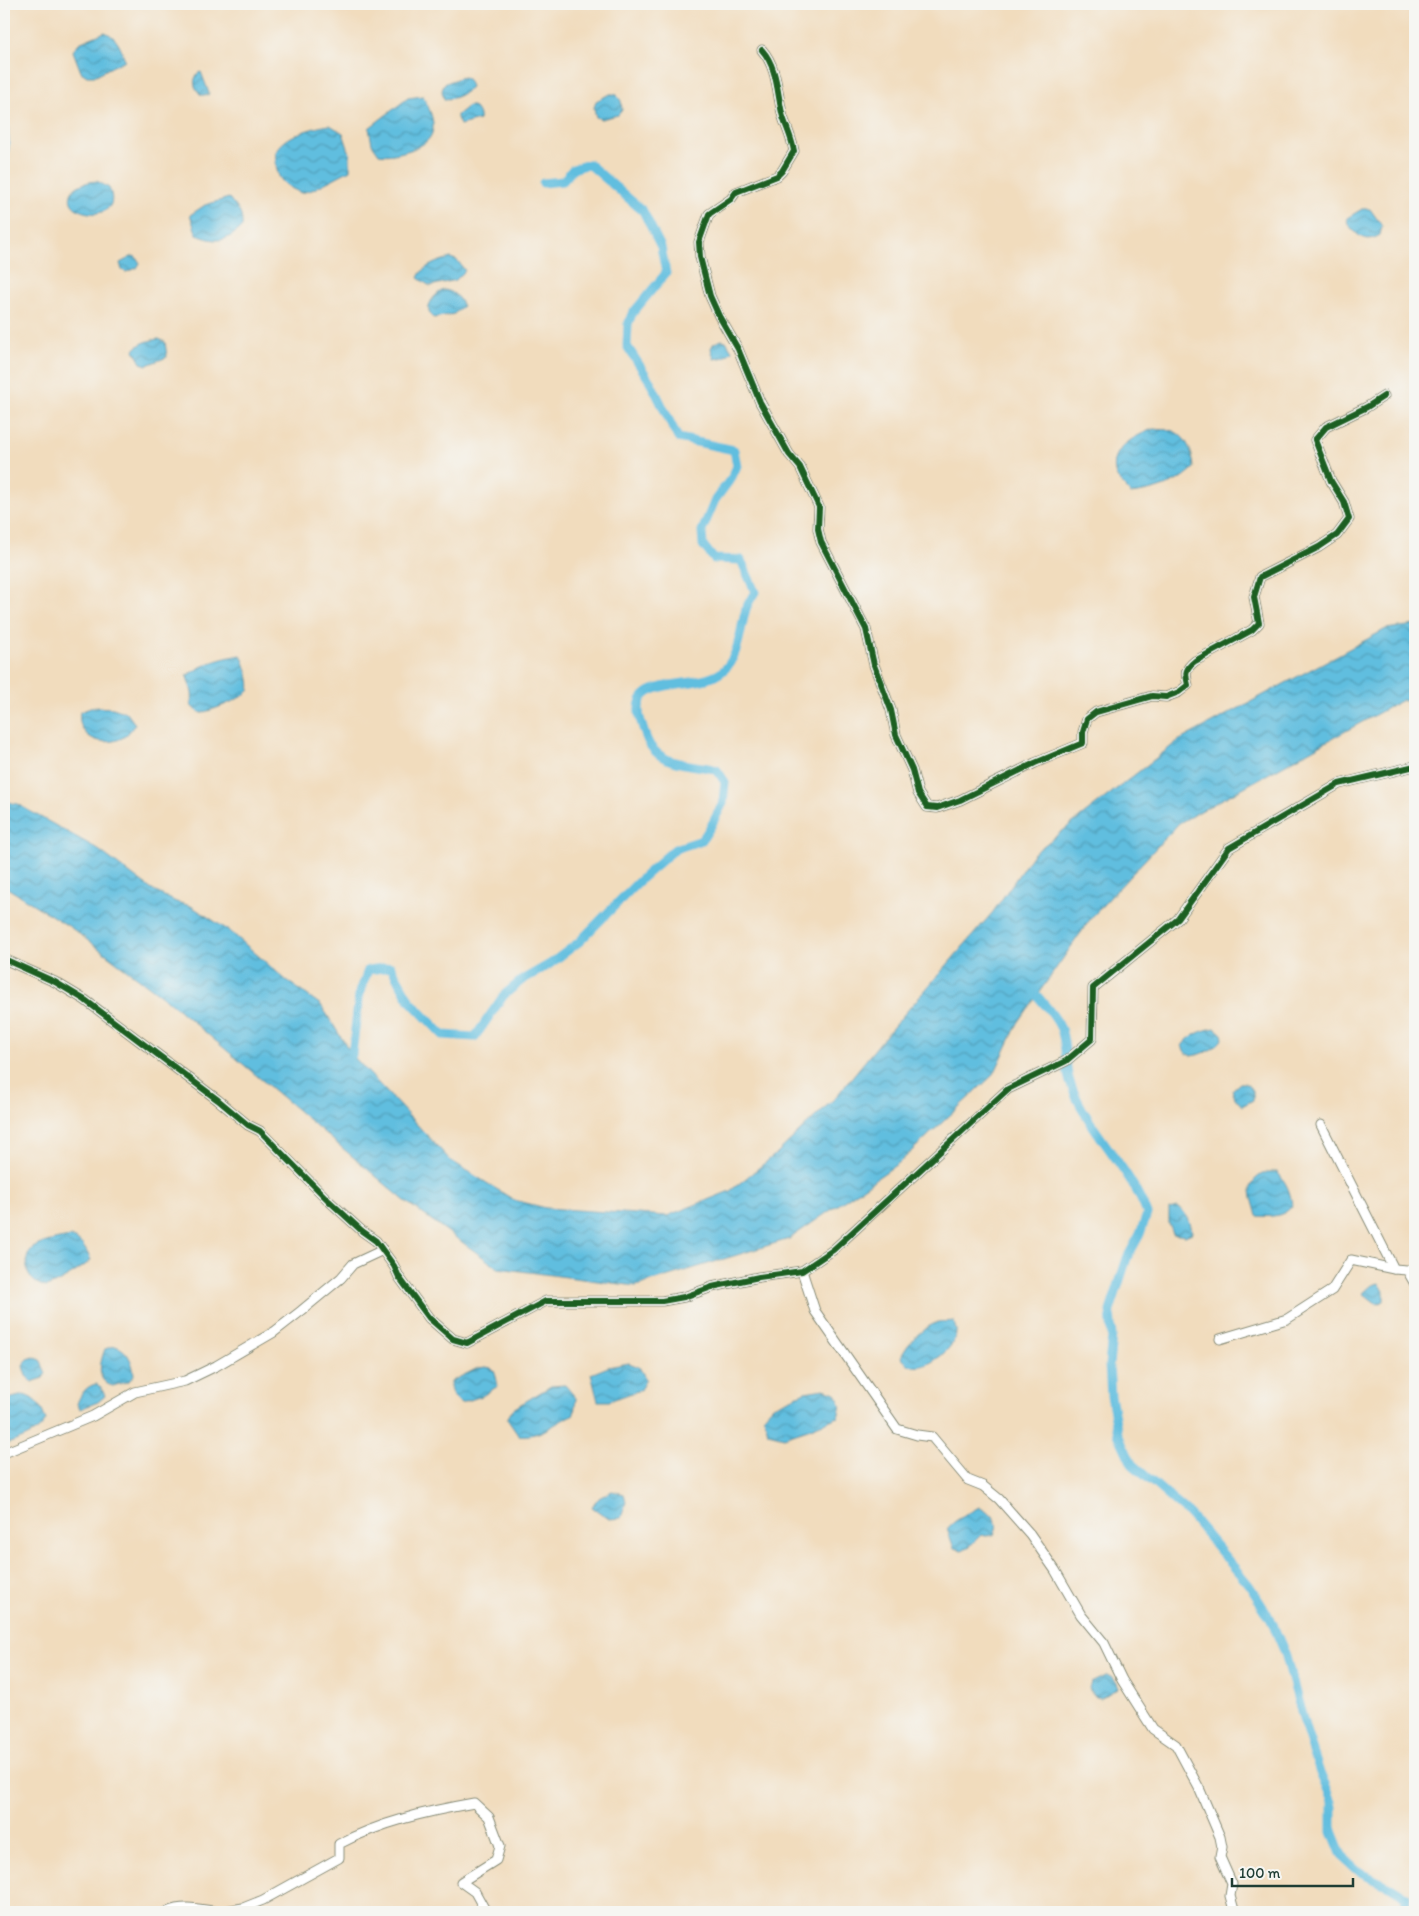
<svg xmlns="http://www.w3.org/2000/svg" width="1419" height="1916" viewBox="0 0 1419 1916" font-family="Itim,sans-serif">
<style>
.water{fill:url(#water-waves);stroke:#407e8a}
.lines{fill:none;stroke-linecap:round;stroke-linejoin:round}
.canal{stroke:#61bedf;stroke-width:9}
.minor-casing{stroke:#888c78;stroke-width:11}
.minor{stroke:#fff;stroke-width:9}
.cycleway-casing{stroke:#f6f6f2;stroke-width:9}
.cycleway{stroke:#1b5e20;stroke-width:6}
</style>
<defs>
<pattern id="water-waves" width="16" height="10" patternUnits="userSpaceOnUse" patternTransform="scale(1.25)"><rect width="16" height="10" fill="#61bedf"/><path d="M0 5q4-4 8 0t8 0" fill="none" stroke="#4f9cb6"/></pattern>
</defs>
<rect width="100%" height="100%" fill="#f6f6f2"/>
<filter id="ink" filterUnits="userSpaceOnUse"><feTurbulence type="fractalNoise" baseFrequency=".02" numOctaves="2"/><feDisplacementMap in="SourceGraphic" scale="10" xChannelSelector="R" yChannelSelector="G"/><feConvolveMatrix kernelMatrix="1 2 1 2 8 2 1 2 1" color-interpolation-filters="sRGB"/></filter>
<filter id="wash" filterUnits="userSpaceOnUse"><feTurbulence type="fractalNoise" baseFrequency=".0096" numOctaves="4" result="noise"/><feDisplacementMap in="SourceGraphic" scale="20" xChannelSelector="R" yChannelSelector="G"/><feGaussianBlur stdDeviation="1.12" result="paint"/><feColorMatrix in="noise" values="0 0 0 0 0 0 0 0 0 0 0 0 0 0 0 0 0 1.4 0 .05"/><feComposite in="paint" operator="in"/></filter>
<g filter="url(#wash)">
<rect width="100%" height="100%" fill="#f1dcbd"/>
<g class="water">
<path d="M105,32C117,37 121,48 125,60L94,76H87L81,72L73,51L79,43Z"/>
<path d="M201,72L209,93L208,95H201C194,87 192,82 198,73Z"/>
<path d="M465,77L469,81L471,87C463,95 455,99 444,99L442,91L444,84L459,78Z"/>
<polygon points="610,94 616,94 621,101 622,110 618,115 601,119 596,117 594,108 596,101"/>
<path d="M423,96C436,121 441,140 410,150C400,153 389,156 379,154L372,144L369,128L408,98Z"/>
<path d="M468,106H473C477,110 480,114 479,120L460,125L457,118V115Z"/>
<path d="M330,125L343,133L350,154V170L312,190L301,193C286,186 277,181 276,163C276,160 275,155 276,152C283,135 315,127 330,125Z"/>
<path d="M97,181L109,188C126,225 59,217 72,192C77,184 88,182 97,181Z"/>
<path d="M229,198C237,209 243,212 242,227C226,242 217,243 197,235L190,215L205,205Z"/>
<path d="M1362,209H1370L1382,226L1380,235C1365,244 1358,236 1348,224L1347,218Z"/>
<polygon points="133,256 136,257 140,263 137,268 126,272 122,270 120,263"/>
<path d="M451,258L458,261L465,271L456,280L430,286L418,278C422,266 439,261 451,258Z"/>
<path d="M444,290C454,291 458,297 463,306L454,314L434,318C422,310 433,294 444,290Z"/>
<path d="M159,339L165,342L167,357L147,365L141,363L134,350C139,343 150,340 159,339Z"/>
<polygon points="722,340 726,341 732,351 725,357 714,359 711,348 714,343"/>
<path d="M1153,429C1159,430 1168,429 1173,431C1188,437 1193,455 1194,468C1178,484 1154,491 1131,494C1127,488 1116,479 1115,472C1110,448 1135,436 1153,429Z"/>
<polygon points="1415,625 1415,699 1402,700 1179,823 1091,918 1018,1023 994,1074 900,1162 789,1239 636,1286 498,1268 405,1201 166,999 70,927 4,886 4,801 17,804 96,848 152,890 176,902 191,906 231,932 286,980 321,1005 352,1055 450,1160 514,1200 546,1208 667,1216 730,1191 776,1154 835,1098 887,1034 993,912 1033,854 1178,741 1386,629"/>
<path d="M241,655C245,663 252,683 249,691C235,702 218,708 201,713C185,704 194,705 192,693C191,687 188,682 187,676C201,664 222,658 241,655Z"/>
<path d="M93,707L113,708L127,713L135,724C131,729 128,735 122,738C102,748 76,737 80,712Z"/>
<path d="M1215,1028L1222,1034L1223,1038C1216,1049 1204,1054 1191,1056L1185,1052L1182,1046C1189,1035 1203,1030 1215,1028Z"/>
<path d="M1240,1083H1245C1251,1088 1254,1091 1253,1100L1242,1106L1235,1098L1232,1090Z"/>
<path d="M1267,1172H1277C1286,1182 1291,1192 1292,1206C1284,1217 1270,1217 1257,1216C1252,1195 1243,1182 1267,1172Z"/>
<path d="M1178,1207C1187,1214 1191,1221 1192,1233L1185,1236L1173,1234L1169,1224V1209Z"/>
<path d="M71,1237C82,1241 86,1250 91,1260C83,1268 57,1284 46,1287C41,1285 37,1284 33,1280C25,1272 24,1255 33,1248C44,1241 59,1239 71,1237Z"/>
<polygon points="1379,1283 1384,1291 1384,1301 1377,1304 1363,1293 1372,1285"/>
<path d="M954,1321C954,1325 957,1330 956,1333C955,1348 928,1370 913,1366C908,1365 904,1361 901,1357C908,1342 922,1328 938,1322C942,1321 949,1322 954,1321Z"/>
<path d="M115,1346C128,1349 133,1363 134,1375L129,1381L113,1386C95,1382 100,1362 105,1349Z"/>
<polygon points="34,1357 40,1360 46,1373 43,1378 32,1382 26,1376 23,1366 28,1359"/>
<polygon points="629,1363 639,1367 646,1379 640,1390 609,1401 598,1401 591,1374 608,1367"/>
<path d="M486,1367L491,1368L495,1372L498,1386L482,1396L461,1403C454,1398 450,1393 450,1384L452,1381L478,1368Z"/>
<path d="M96,1384L101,1387L105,1396L98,1402L80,1409L77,1404C80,1395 86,1386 96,1384Z"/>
<path d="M565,1385L576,1398L574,1414C554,1423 541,1438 518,1435L507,1419L513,1409L551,1386Z"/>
<polygon points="824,1389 836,1393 841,1406 838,1417 808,1429 784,1437 768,1433 764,1416 773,1406 805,1392"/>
<path d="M24,1395C38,1399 41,1408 46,1420C39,1434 18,1440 4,1445V1400Z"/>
<polygon points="612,1491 624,1494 626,1503 621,1518 609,1519 592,1507 599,1498"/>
<path d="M979,1507L993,1516L997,1526L994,1535L986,1536L981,1535L970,1546L962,1550L954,1548L947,1529C955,1519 968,1514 979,1507Z"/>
<polygon points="1107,1675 1114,1679 1118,1688 1101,1698 1093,1696 1089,1688 1091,1683"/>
</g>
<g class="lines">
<g class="canal">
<polyline points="4,126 5,143 4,162"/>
<path d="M1034,992C1044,1004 1055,1015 1061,1029C1067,1046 1064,1065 1070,1082C1087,1131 1130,1166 1147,1214L1140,1234L1127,1258L1110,1311L1112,1336L1109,1365L1111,1396L1118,1434L1132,1464L1190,1515L1249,1585L1270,1618L1285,1653L1306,1730L1320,1773L1332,1801V1831L1342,1856L1362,1874L1391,1887L1407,1897L1406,1912"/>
<path d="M352,1055L359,995L368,970L391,967L410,1001L443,1035L475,1037L504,995L522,980L550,964L579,942L642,878L675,849L702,840L711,826L723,803L725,782L717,770C698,764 668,767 653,749C648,744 644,732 642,725C622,670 702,694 725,669C740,653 740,629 746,609C748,603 752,597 755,592L741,560L714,559L703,545L702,531L715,500L732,477L737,466L734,450L678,438L651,383L627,346L628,324L632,314L666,273L661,247L643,211L589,164L573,169L563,181L543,183"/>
</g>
</g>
</g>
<g filter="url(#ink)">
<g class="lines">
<g class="minor-casing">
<g id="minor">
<path d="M762,50C778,68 777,95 783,117C787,129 792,139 794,151L782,171L777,176L736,192L731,199L709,214L699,242L700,257L710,296L719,316L738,349L760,402L789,454L800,467L819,507L818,529L821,542L866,629L874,665L891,710L896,735L912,770L918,793L927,807L937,808L960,800L1035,763L1083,743V732L1087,719L1096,712L1152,696L1166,697L1179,692L1188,685C1185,673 1185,669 1195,661L1252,630L1259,623L1254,597L1260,577L1319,547L1337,535L1349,519L1344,502L1331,481L1315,440L1326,427L1367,407L1384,396"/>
<polyline points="4,959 55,982 85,1000 218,1100 248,1125 260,1131 329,1201 362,1231 376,1241 394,1266 399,1277 429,1318 453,1339 467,1343 546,1301 662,1301 684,1297 712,1287 759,1277 802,1271 833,1250 1008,1089 1066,1061 1092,1039 1093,988 1178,919 1229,848 1339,784 1415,766"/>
<polyline points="1321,1125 1394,1269 1407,1270 1415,1284"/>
<polyline points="802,1271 815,1311 897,1429 917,1435 932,1437 968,1480 983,1486 999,1499 1030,1534 1055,1570 1081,1615 1104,1643 1122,1680 1146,1718 1153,1729 1176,1745 1199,1788 1220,1837 1222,1847 1220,1857 1232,1884 1230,1896 1234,1910 1237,1912"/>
<polyline points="1220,1339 1287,1319 1332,1290 1351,1260 1394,1269"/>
<polyline points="4,1453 93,1416 135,1392 185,1381 216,1366 274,1332 301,1311 341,1278 353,1264 383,1250"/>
<path d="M167,1912C182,1905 202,1909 218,1912"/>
<path d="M219,1912L243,1908L263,1900L339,1858V1844C381,1822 428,1811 474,1803L489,1817L500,1846L496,1860L461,1882L475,1892L486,1912"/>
</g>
</g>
<use href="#minor" class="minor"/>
<g class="cycleway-casing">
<g id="cycleway">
<path d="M762,50C778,68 777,95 783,117C787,129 792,139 794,151L782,171L777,176L736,192L731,199L709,214L699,242L700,257L710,296L719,316L738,349L760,402L789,454L800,467L819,507L818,529L821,542L866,629L874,665L891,710L896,735L912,770L918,793L927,807L937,808L960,800L1035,763L1083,743V732L1087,719L1096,712L1152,696L1166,697L1179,692L1188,685C1185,673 1185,669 1195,661L1252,630L1259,623L1254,597L1260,577L1319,547L1337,535L1349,519L1344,502L1331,481L1315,440L1326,427L1367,407L1384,396"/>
<polyline points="4,959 55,982 85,1000 218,1100 248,1125 260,1131 329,1201 362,1231 376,1241 394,1266 399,1277 429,1318 453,1339 467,1343 546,1301 662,1301 684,1297 712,1287 759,1277 802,1271 833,1250 1008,1089 1066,1061 1092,1039 1093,988 1178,919 1229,848 1339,784 1415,766"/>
</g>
</g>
<use href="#cycleway" class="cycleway"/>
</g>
</g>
<rect width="1419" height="1916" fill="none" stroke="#f6f6f2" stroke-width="20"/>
<path d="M1232 1878v8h121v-8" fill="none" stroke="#1f3d34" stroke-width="2.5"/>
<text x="1239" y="1878" font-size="15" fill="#1f3d34" stroke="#f6f6f2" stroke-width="4" paint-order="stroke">100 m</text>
</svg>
